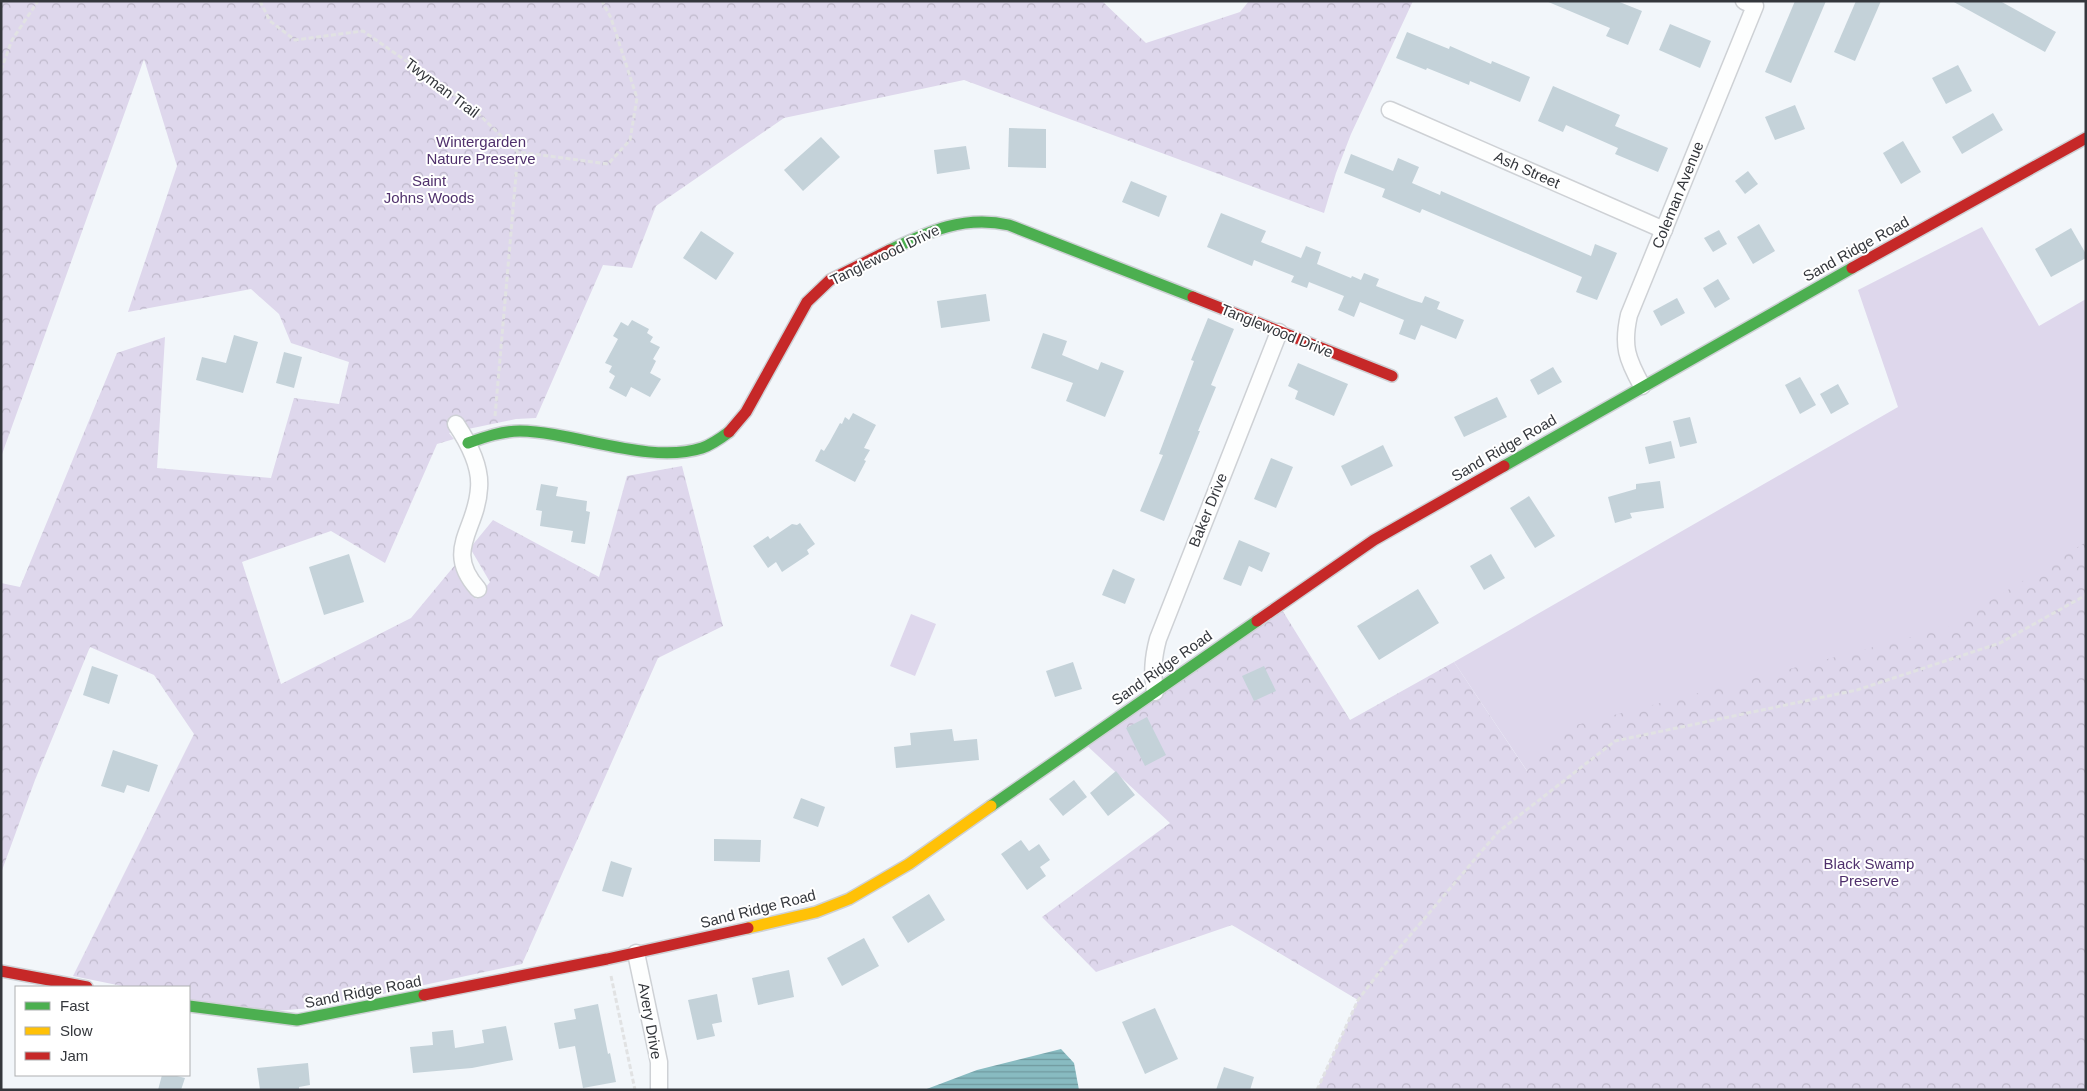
<svg xmlns="http://www.w3.org/2000/svg" width="2087" height="1091" viewBox="0 0 2087 1091" font-family="Helvetica,sans-serif">
<style>
.grass{fill:#ded7ec}
.forest{fill:url(#forest-crowns)}
.water{fill:url(#water-rules)}
.building{fill:#c4d2d9}
.lines{fill:none;stroke-linecap:round;stroke-linejoin:round}
.street-casing{stroke:#ced1d5;stroke-width:19}
.fast-casing{stroke:#ced1d5;stroke-width:14}
.slow-casing{stroke:#ced1d5;stroke-width:14}
.jam-casing{stroke:#ced1d5;stroke-width:14}
.path{stroke:#e1e2e3;stroke-width:3;stroke-dasharray:5 2.5;stroke-linecap:butt}
.street{stroke:#fdfefe;stroke-width:16}
.fast{stroke:#4caf50;stroke-width:11}
.slow{stroke:#ffc107;stroke-width:11}
.jam{stroke:#c62828;stroke-width:11}
.labels{text-anchor:middle;stroke-width:4;stroke-linejoin:round;paint-order:stroke}
.street-label{font-size:15px;fill:#34373c;stroke:#fff}
.park-label{font-size:15px;fill:#4f306c;stroke:#fff}
</style>
<defs>
<pattern id="forest-crowns" width="20" height="18" patternUnits="userSpaceOnUse" patternTransform="scale(1.25)"><rect width="20" height="18" fill="#ded7ec"/><path d="M2 6a3 3 0 1 1 6 0M12 15a3 3 0 1 1 6 0" fill="none" stroke="#bfb9cb"/></pattern>
<pattern id="water-rules" width="6" height="5" patternUnits="userSpaceOnUse" patternTransform="scale(1.25)"><rect width="6" height="5" fill="#88bbc1"/><path d="M0 2.5h6" fill="none" stroke="#70999e"/></pattern>
</defs>
<rect width="100%" height="100%" fill="#f2f6fa"/>
<g class="grass">
<polygon points="1982,227 2039,326 2086,299 2086,595 1544,796 1454,662 1898,407 1858,290"/>
<polygon points="911,614 936,624 915,676 890,666"/>
</g>
<g class="forest">
<polygon points="1,1 1102,1 1146,43 1240,12 1249,1 1413,1 1351,134 1336,173 1324,213 964,80 784,118 656,206 632,268 603,265 536,418 516,419 449,433 454,439 437,444 385,563 331,531 242,562 281,684 411,618 455,565 476,599 490,582 470,548 493,520 599,577 627,476 682,466 723,626 658,658 522,964 322,1007 276,1011 189,1000 189,987 127,987 73,976 194,734 154,675 90,647 35,780 1,873 1,583 20,587 117,353 165,337 157,468 271,478 294,398 339,404 349,362 291,343 279,314 251,289 128,312 177,166 144,59 1,457"/>
<polygon points="2086,542 2086,1090 1317,1090 1358,1000 1232,925 1096,972 1042,917 1170,823 1082,741 1279,605 1350,720 1454,662 1527,771 1557,730 1946,628"/>
</g>
<polygon class="water" points="1061,1049 1074,1063 1079,1090 924,1090 977,1070"/>
<g class="building">
<polygon points="1546,1 1617,1 1642,11 1628,45 1606,36 1610,28"/>
<polygon points="1795,1 1826,1 1791,83 1765,72"/>
<polygon points="1856,1 1881,1 1855,61 1834,52"/>
<polygon points="1952,1 2000,1 2056,32 2045,52"/>
<polygon points="1670,24 1711,41 1700,68 1659,50"/>
<polygon points="1407,32 1449,49 1450,46 1491,64 1492,61 1530,77 1520,102 1470,81 1469,85 1427,68 1426,70 1396,58"/>
<polygon points="1958,65 1972,91 1946,104 1932,78"/>
<polygon points="1553,86 1620,115 1615,126 1668,148 1658,172 1615,154 1618,148 1566,125 1563,132 1538,121"/>
<polygon points="1795,105 1805,129 1775,140 1765,117"/>
<polygon points="1993,113 2003,130 1962,154 1952,137"/>
<polygon points="1009,128 1046,129 1046,168 1008,167"/>
<polygon points="821,137 840,157 803,191 784,170"/>
<polygon points="1903,141 1921,172 1901,184 1883,153"/>
<polygon points="966,146 970,169 937,174 934,150"/>
<polygon points="1351,154 1393,171 1398,158 1419,167 1412,183 1440,195 1441,191 1591,256 1595,244 1617,253 1597,300 1576,292 1582,277 1422,209 1420,213 1382,197 1385,189 1344,173"/>
<polygon points="1748,171 1758,184 1745,194 1735,181"/>
<polygon points="1131,181 1167,196 1159,217 1122,202"/>
<polygon points="1221,213 1266,231 1261,242 1301,258 1306,246 1321,252 1317,264 1351,278 1352,276 1361,280 1364,273 1379,279 1376,286 1412,300 1422,303 1425,296 1440,302 1437,309 1464,320 1456,339 1421,325 1415,340 1399,334 1404,320 1360,302 1354,317 1338,310 1344,296 1309,282 1307,288 1291,282 1294,276 1254,260 1252,266 1207,247"/>
<polygon points="1759,224 1775,251 1753,264 1737,237"/>
<polygon points="2071,228 2086,254 2086,258 2051,277 2035,249"/>
<polygon points="1719,230 1727,244 1713,252 1704,238"/>
<polygon points="701,231 734,253 716,280 683,258"/>
<polygon points="1718,279 1730,299 1715,308 1703,288"/>
<polygon points="986,294 990,321 941,328 937,301"/>
<polygon points="1677,298 1685,313 1661,326 1653,311"/>
<polygon points="1208,318 1234,329 1211,385 1216,387 1198,431 1200,431 1164,521 1140,511 1163,455 1159,454 1194,361 1191,360"/>
<polygon points="632,320 649,329 647,333 653,337 650,342 660,347 653,359 656,361 650,373 661,379 650,397 631,387 626,397 609,388 615,376 609,372 612,366 605,363 618,339 613,336 621,322 628,326"/>
<polygon points="1043,333 1067,341 1062,355 1098,370 1101,362 1124,371 1105,417 1066,401 1073,383 1031,368"/>
<polygon points="234,335 258,342 243,393 196,380 202,357 226,363"/>
<polygon points="284,352 302,357 294,388 276,383"/>
<polygon points="1298,363 1348,384 1334,416 1295,399 1298,391 1288,386"/>
<polygon points="1553,367 1562,382 1538,395 1530,380"/>
<polygon points="1800,377 1816,405 1800,414 1785,385"/>
<polygon points="1838,384 1849,404 1831,414 1820,394"/>
<polygon points="1497,397 1507,417 1464,437 1454,417"/>
<polygon points="853,413 876,425 864,448 870,450 864,460 866,461 855,482 815,461 821,449 824,451 829,443 840,423 842,424 845,417 849,420"/>
<polygon points="1690,417 1697,443 1680,447 1673,421"/>
<polygon points="1671,441 1675,458 1649,464 1645,447"/>
<polygon points="1383,445 1393,466 1351,486 1341,466"/>
<polygon points="1271,458 1293,467 1276,508 1254,499"/>
<polygon points="1660,481 1664,508 1630,513 1632,518 1615,523 1608,497 1636,489 1636,484"/>
<polygon points="541,484 558,487 556,496 587,501 586,511 590,512 585,544 571,542 573,531 540,526 542,511 536,510"/>
<polygon points="1529,496 1555,536 1535,548 1510,508"/>
<polygon points="800,523 815,544 807,550 809,554 782,572 776,562 768,568 753,546 768,536 770,539 792,524 797,525"/>
<polygon points="1239,540 1270,553 1262,572 1249,566 1241,586 1223,579"/>
<polygon points="349,554 364,602 324,615 309,567"/>
<polygon points="1491,554 1505,578 1484,590 1470,566"/>
<polygon points="1113,569 1135,579 1125,604 1102,595"/>
<polygon points="1418,589 1439,623 1379,660 1357,626"/>
<polygon points="1073,662 1082,689 1055,697 1046,671"/>
<polygon points="92,666 118,675 109,704 83,695"/>
<polygon points="1264,666 1276,691 1254,701 1242,676"/>
<polygon points="1147,717 1166,755 1145,766 1126,728"/>
<polygon points="952,729 954,741 977,739 979,760 896,768 894,747 911,745 910,733"/>
<polygon points="113,750 158,765 149,792 127,785 124,793 101,786"/>
<polygon points="1116,771 1135,795 1108,816 1090,793"/>
<polygon points="1074,780 1087,797 1063,816 1049,799"/>
<polygon points="801,798 825,807 818,827 793,818"/>
<polygon points="714,839 761,840 760,862 714,861"/>
<polygon points="1021,840 1029,851 1039,844 1050,860 1040,867 1046,876 1027,890 1001,854"/>
<polygon points="611,861 632,868 623,897 602,891"/>
<polygon points="929,894 945,920 908,943 892,917"/>
<polygon points="864,938 879,966 842,986 827,958"/>
<polygon points="789,970 794,997 758,1005 752,978"/>
<polygon points="717,994 722,1022 712,1024 715,1036 697,1040 688,1000"/>
<polygon points="598,1004 608,1054 610,1053 616,1082 583,1088 575,1046 559,1049 554,1023 576,1019 574,1009"/>
<polygon points="1155,1008 1178,1059 1145,1074 1122,1022"/>
<polygon points="506,1026 513,1060 472,1068 413,1073 410,1047 433,1045 432,1032 453,1030 455,1048 484,1043 482,1030"/>
<polygon points="308,1063 310,1085 299,1087 299,1090 260,1090 257,1068"/>
<polygon points="1224,1067 1254,1077 1250,1090 1216,1090"/>
<polygon points="162,1075 173,1075 185,1078 181,1090 158,1090"/>
</g>
<g class="lines">
<g class="street-casing">
<g id="street">
<polyline points="1390,110 1664,230"/>
<path d="M1642,386C1627,359 1622,346 1629,315L1755,6L1744,1"/>
<path d="M456,424C468,442 481,466 479,488C477,530 443,550 478,589"/>
<path d="M1155,692C1152,672 1153,658 1158,639L1279,332"/>
<polyline points="636,953 659,1062 659,1090"/>
</g>
</g>
<g class="fast-casing">
<g id="fast">
<path d="M890,250C930,231 964,215 1009,225L1193,297"/>
<path d="M468,443C485,437 502,431 520,431C576,432 649,465 702,448C711,445 721,438 729,432"/>
<polyline points="1504,466 1852,268"/>
<polyline points="991,806 1257,621"/>
<polyline points="189,1006 297,1020 424,995"/>
</g>
</g>
<g class="slow-casing">
<polyline id="slow" points="748,928 816,912 849,899 909,864 991,806"/>
</g>
<g class="jam-casing">
<g id="jam">
<polyline points="1852,268 2086,138"/>
<polyline points="1193,297 1392,376"/>
<polyline points="729,432 746,412 807,302 830,280 890,250"/>
<polyline points="1257,621 1374,540 1504,466"/>
<polyline points="1,971 87,987"/>
<polyline points="424,995 607,959 748,928"/>
</g>
</g>
<g class="path">
<polyline points="260,1 270,21 295,40 363,31 468,104 518,152 608,164 630,140 637,98 611,18 602,1"/>
<polyline points="1,70 12,40 38,1"/>
<polyline points="495,416 518,152"/>
<polyline points="611,976 635,1090"/>
<polyline points="1317,1090 1358,1000 1384,966 1498,832 1615,741 1857,690 2000,643 2086,595"/>
</g>
<use href="#street" class="street"/>
<use href="#fast" class="fast"/>
<use href="#slow" class="slow"/>
<use href="#jam" class="jam"/>
</g>
<g class="labels">
<g class="street-label">
<text transform="translate(442 88) rotate(37)" y="5">Twyman Trail</text>
<text transform="translate(1527 170) rotate(24)" y="5">Ash Street</text>
<text transform="translate(1678 195) rotate(-68)" y="5">Coleman Avenue</text>
<text transform="translate(1856 249) rotate(-29)" y="5">Sand Ridge Road</text>
<text transform="translate(885 255) rotate(-26)" y="5">Tanglewood Drive</text>
<text transform="translate(1277 331) rotate(22)" y="5">Tanglewood Drive</text>
<text transform="translate(1504 448) rotate(-30)" y="5">Sand Ridge Road</text>
<text transform="translate(1208 510) rotate(-68)" y="5">Baker Drive</text>
<text transform="translate(1162 668) rotate(-35)" y="5">Sand Ridge Road</text>
<text transform="translate(758 909) rotate(-14)" y="5">Sand Ridge Road</text>
<text transform="translate(363 992) rotate(-11)" y="5">Sand Ridge Road</text>
<text transform="translate(650 1021) rotate(80)" y="5">Avery Drive</text>
</g>
<g class="park-label">
<text x="481" y="147">Wintergarden<tspan x="481" dy="17">Nature Preserve</tspan></text>
<text x="429" y="186">Saint<tspan x="429" dy="17">Johns Woods</tspan></text>
<text x="1869" y="869">Black Swamp<tspan x="1869" dy="17">Preserve</tspan></text>
</g>
</g>
<rect width="2087" height="1091" fill="none" stroke="#34373c" stroke-width="5"/>
<rect x="15" y="986" width="175" height="90" fill="#ffffff" stroke="#aeafb1"/>
<rect x="25" y="1002" width="25" height="8" fill="#4caf50" stroke="#aeafb1"/>
<text x="60" y="1011" font-size="15" fill="#34373c">Fast</text>
<rect x="25" y="1027" width="25" height="8" fill="#ffc107" stroke="#aeafb1"/>
<text x="60" y="1036" font-size="15" fill="#34373c">Slow</text>
<rect x="25" y="1052" width="25" height="8" fill="#c62828" stroke="#aeafb1"/>
<text x="60" y="1061" font-size="15" fill="#34373c">Jam</text>
</svg>
